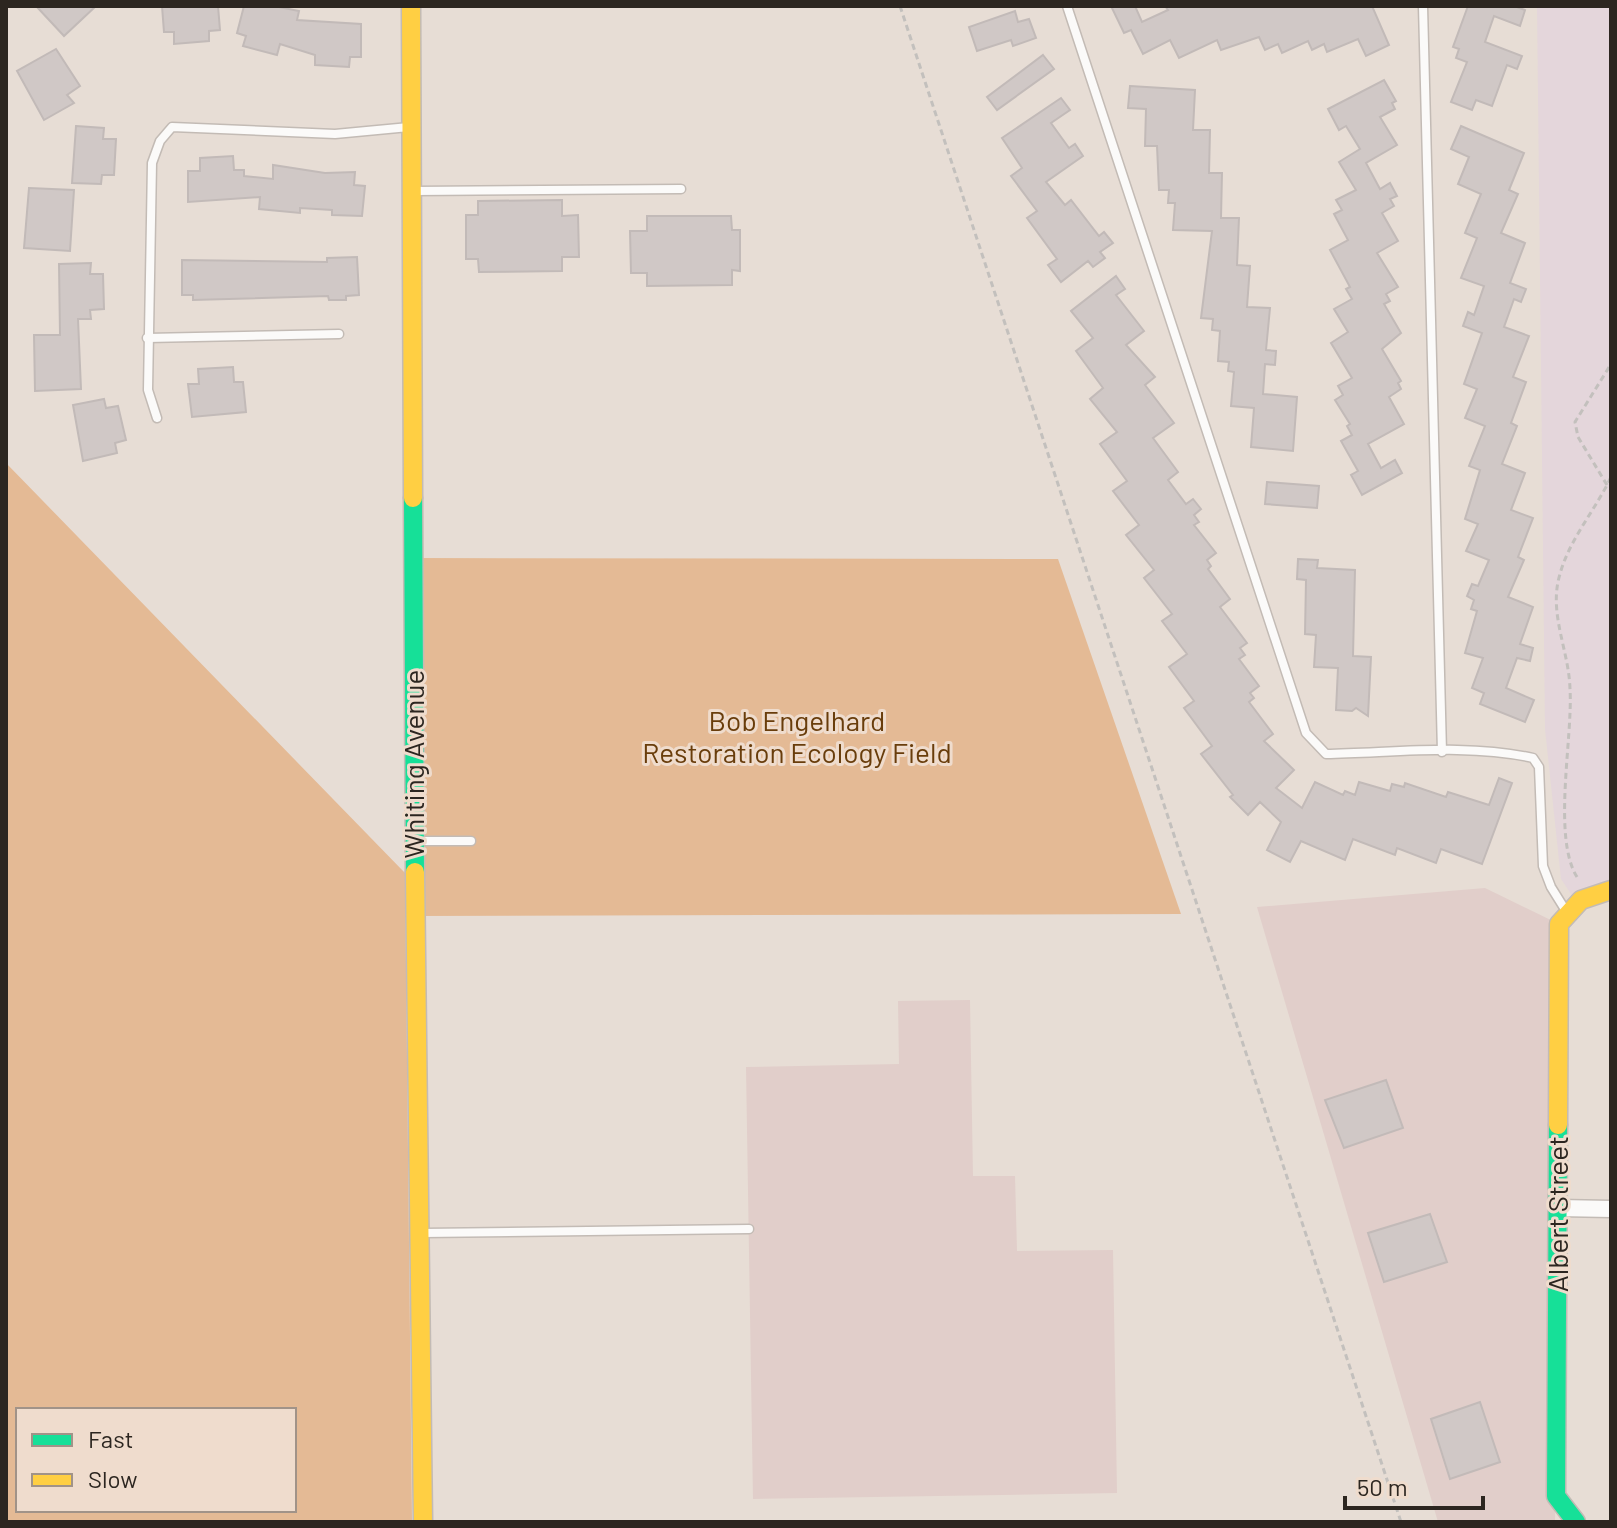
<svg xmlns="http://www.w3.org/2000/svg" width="1617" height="1528" viewBox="0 0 1617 1528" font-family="Barlow,sans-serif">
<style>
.industrial{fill:#e1ceca}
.education{fill:#e4d6db}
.green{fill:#e4ba95;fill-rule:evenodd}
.building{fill:#d0c8c6;stroke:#c2bab8;stroke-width:2}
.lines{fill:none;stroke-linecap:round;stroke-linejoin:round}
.lane-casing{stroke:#c3bbb5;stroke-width:11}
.street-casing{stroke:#c3bbb5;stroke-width:19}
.fast-casing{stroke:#c3bbb5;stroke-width:21}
.slow-casing{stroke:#c3bbb5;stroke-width:21}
.path{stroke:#c3c0bd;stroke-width:3;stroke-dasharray:6 4;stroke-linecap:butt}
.lane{stroke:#fbfaf9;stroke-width:8}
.street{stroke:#fbfaf9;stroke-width:16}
.fast{stroke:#16e098;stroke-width:18}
.slow{stroke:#ffcf43;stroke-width:18}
.labels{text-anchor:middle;stroke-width:6;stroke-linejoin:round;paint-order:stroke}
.park-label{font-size:28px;fill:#693d0b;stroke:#efdccd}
.street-label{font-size:28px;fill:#2c2620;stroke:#efdccd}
</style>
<rect width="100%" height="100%" fill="#e7ddd5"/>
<g class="industrial">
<polygon points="1485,888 1559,924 1555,1522 1438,1522 1257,907"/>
<polygon points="970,1000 973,1176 1015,1176 1017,1251 1113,1250 1117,1493 753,1499 746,1067 899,1064 898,1001"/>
</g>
<polygon class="education" points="1537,6 1611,6 1611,890 1577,903 1561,879 1545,729"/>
<g class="green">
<path d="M6,463L405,873L412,1522H6ZM18,1410H294V1510H18Z"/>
<polygon points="412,558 1058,559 1181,914 415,916"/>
</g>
<g class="building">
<polygon points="36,6 96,6 64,36"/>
<polygon points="162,6 218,6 220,30 209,31 209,41 174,44 174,32 164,32"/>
<polygon points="244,6 274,6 299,11 297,20 361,24 361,57 350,57 349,67 315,65 315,55 280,44 277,55 243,46 246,36 237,33"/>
<polygon points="1111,6 1135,6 1142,22 1168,10 1165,6 1372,6 1389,45 1366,56 1358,39 1327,52 1324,44 1312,50 1308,41 1282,53 1278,44 1265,50 1259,37 1221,50 1217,40 1179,58 1170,40 1143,54 1131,30 1124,33"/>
<polygon points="1468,6 1514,6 1525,10 1520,26 1494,16 1485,42 1522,56 1517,69 1507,65 1492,106 1476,100 1472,110 1451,102 1467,62 1456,58 1459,49 1453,47"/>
<polygon points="1015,11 1018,22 1029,19 1036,38 1013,46 1011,40 977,51 969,27"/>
<polygon points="56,49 80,86 67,95 74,103 44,120 17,71"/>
<polygon points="1043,55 1054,69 997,110 987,97"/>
<polygon points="1384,80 1396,101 1392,103 1395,109 1380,117 1397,145 1366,163 1380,189 1390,183 1397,196 1390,199 1394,206 1382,213 1398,241 1377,253 1398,287 1386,294 1390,301 1384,304 1401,333 1382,349 1401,381 1398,383 1401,389 1389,397 1404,424 1368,444 1381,468 1395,460 1402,473 1362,495 1351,475 1358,471 1341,441 1352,435 1347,426 1350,424 1335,400 1343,395 1338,386 1352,378 1331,343 1348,332 1334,309 1352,299 1346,289 1350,287 1330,250 1348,240 1334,214 1342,210 1336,200 1356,190 1339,162 1360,149 1346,126 1339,130 1328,109"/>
<polygon points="1130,86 1195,90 1193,130 1210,130 1209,173 1222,173 1221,218 1239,218 1237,265 1250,266 1247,307 1270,308 1266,350 1276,351 1275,365 1265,364 1263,394 1297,397 1293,451 1251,447 1254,408 1231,406 1234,372 1228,371 1229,362 1218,361 1220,331 1212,330 1213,319 1201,318 1212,231 1173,230 1175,203 1168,203 1169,190 1159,190 1157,146 1145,146 1146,109 1128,108"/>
<polygon points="1061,98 1070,110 1051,123 1069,148 1075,144 1083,156 1046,182 1065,205 1071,200 1099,236 1104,232 1113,243 1100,252 1105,258 1093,267 1088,261 1061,282 1048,265 1057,259 1027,218 1037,211 1011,176 1022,168 1002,138"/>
<polygon points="76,126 104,128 103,139 116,139 114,175 102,175 101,184 72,183"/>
<polygon points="1461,126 1524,153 1509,190 1518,194 1501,233 1525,243 1510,283 1526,289 1521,302 1514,299 1504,327 1529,336 1513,377 1526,382 1511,423 1517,426 1502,464 1525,473 1511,510 1533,518 1518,557 1524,560 1508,597 1533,607 1520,644 1533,648 1530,661 1517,658 1506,688 1534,700 1525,722 1480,704 1484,693 1472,688 1483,658 1465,653 1477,611 1471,609 1474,600 1467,596 1472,584 1478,586 1489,560 1466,551 1478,524 1465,519 1480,470 1469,466 1485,426 1465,418 1477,389 1464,384 1482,333 1463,326 1468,312 1474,315 1484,286 1461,278 1477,238 1465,233 1481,194 1458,184 1469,157 1451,149"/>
<polygon points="233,156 234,170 244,170 244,176 273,179 273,165 325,173 355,172 354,185 365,186 362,216 332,215 332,210 300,208 300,213 259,209 260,197 188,202 188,171 200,171 200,158"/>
<polygon points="29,188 74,190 70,251 24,248"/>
<polygon points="562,200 562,216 578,215 579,257 562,257 562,271 479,272 478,259 466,259 466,215 478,215 478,201"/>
<polygon points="647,216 731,216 732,230 740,230 740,271 732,270 732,285 647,286 647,273 631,273 630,231 647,231"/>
<polygon points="357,257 359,295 346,296 346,300 329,300 328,296 193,300 193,295 182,295 182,260 327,262 327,258"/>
<polygon points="91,263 90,274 103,274 104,309 90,310 91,319 78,319 81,389 35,391 34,335 60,335 59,264"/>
<polygon points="1116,276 1125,289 1116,295 1144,331 1126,345 1155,377 1145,385 1174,423 1153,438 1178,472 1168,480 1186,504 1193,499 1201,509 1194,515 1199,522 1194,525 1216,553 1207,560 1211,566 1208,569 1230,599 1220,607 1247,643 1240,648 1245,655 1239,659 1259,686 1250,693 1254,698 1249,702 1273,734 1264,741 1294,770 1276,788 1302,808 1315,782 1343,795 1345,791 1355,795 1359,782 1390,791 1392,784 1404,787 1405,783 1446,797 1448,792 1489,805 1499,778 1512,783 1482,864 1441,849 1436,863 1397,848 1395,855 1353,839 1345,860 1301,841 1290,862 1267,850 1281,822 1260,802 1248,815 1230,797 1233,795 1201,754 1212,746 1184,708 1194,701 1169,667 1187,654 1162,621 1172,614 1144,578 1154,570 1126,535 1139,525 1113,491 1127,481 1100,444 1117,432 1090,399 1103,388 1076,351 1093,338 1071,311"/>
<polygon points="233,367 234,382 243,382 246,412 192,417 188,384 199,384 198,369"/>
<polygon points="104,399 106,408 118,406 126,440 115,443 117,453 83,461 73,405"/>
<polygon points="1267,482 1319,486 1317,508 1265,504"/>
<polygon points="1298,559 1318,560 1317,568 1355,570 1353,656 1371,657 1368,716 1356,708 1352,711 1336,710 1338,668 1314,667 1316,635 1305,634 1306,580 1297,579"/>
<polygon points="1386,1080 1403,1128 1344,1148 1325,1100"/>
<polygon points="1430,1214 1447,1262 1384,1282 1368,1233"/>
<polygon points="1480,1402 1500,1462 1450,1479 1431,1419"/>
</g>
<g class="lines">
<g class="lane-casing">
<g id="lane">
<path d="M1067,6L1306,733L1326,754C1392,753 1468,743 1533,758L1539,767L1543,866L1551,887L1566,911"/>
<polyline points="1423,6 1442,752"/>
<polyline points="415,191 681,189"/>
<polyline points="147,338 339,334"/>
<polyline points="157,418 148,390 152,163 160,141 172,127 335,134 409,127"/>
<polyline points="419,841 471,841"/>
<polyline points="423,1233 749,1229"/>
</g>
</g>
<g class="street-casing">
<polyline id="street" points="1559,1208 1611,1209"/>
</g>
<g class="fast-casing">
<g id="fast">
<polyline points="413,498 415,872"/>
<polyline points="1558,1125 1556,1496 1576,1522"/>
</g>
</g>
<g class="slow-casing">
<g id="slow">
<polyline points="411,6 413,498"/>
<polyline points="415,872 423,1522"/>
<polyline points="1558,1125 1559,924 1581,900 1611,890"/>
</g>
</g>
<g class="path">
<polyline points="900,6 1401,1522"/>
<polyline points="1607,485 1578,437 1575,422 1611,364"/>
<path d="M1577,877C1552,837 1573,738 1570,689C1569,650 1548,613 1560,574C1569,540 1596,509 1611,477"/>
</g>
<use href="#lane" class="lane"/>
<use href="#street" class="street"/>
<use href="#fast" class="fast"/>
<use href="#slow" class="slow"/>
</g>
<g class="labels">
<g class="park-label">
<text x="797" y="731">Bob Engelhard<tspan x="797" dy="32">Restoration Ecology Field</tspan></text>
</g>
<g class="street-label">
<text transform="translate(414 764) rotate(-90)" y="10">Whiting Avenue</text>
<text transform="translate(1558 1214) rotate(-90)" y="10">Albert Street</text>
</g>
</g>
<rect width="1617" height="1528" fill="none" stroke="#2c2620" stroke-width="16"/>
<rect x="16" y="1408" width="280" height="104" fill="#efdccd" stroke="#a19388" stroke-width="2"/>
<rect x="32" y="1434" width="40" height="12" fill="#16e098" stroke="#a19388" stroke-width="2"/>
<text x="88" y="1448" font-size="24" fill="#2c2620">Fast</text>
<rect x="32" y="1474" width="40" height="12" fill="#ffcf43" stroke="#a19388" stroke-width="2"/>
<text x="88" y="1488" font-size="24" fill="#2c2620">Slow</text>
<path d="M1345 1496v12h138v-12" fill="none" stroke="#2c2620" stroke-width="4"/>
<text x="1357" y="1496" font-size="24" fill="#2c2620" stroke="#efdccd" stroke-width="6" paint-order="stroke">50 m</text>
</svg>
